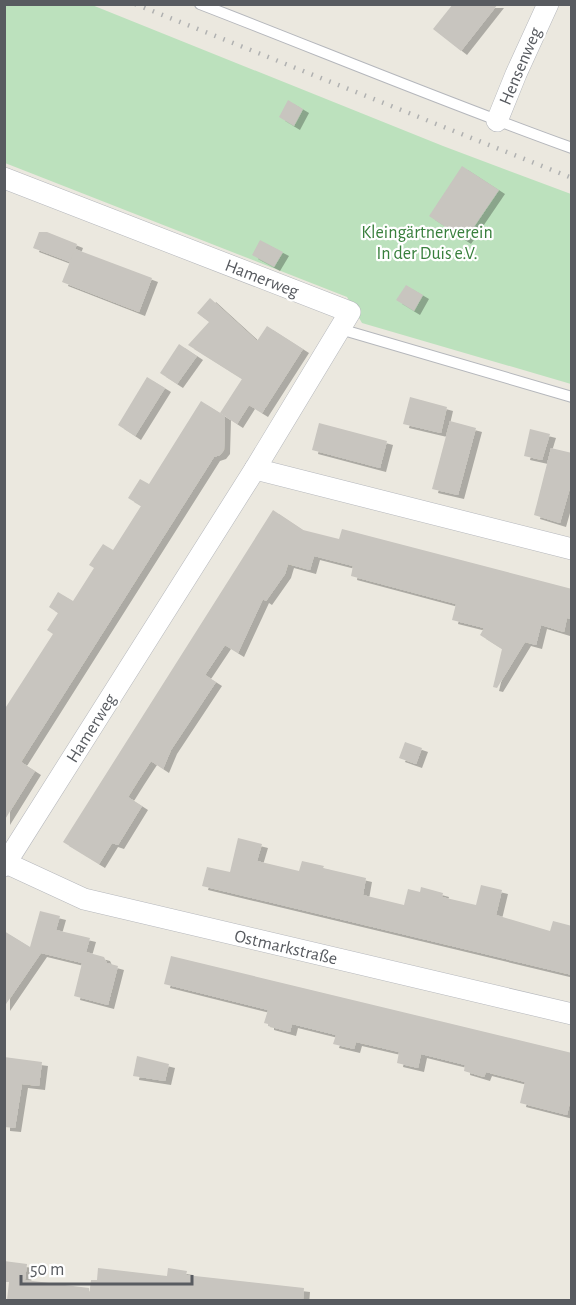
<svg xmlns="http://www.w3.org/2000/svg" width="576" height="1305" viewBox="0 0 576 1305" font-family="'Alegreya Sans',sans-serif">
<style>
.green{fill:#bce1bd}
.building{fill:#c8c5bf;filter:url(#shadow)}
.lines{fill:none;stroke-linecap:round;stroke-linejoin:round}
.lane-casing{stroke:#b5b7bc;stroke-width:12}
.street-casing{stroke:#b5b7bc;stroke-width:22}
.lane{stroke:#fff;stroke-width:10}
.street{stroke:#fff;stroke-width:21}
.rail{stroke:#b0b1b1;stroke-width:4.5;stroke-dasharray:1.5 8;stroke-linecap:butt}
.labels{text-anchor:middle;stroke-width:4.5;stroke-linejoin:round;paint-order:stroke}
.street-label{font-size:18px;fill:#585b60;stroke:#fff}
.park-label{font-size:18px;fill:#387f3c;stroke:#fff}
</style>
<defs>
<filter id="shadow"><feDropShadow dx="6" dy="4" stdDeviation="0" flood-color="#0004"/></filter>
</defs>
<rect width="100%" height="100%" fill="#ebe8df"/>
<polygon class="green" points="4,5 92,5 443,146 571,194 571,384 362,323 347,297 5,163"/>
<g class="building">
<polygon points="453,4 498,4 461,51 433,29"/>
<polygon points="288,100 303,109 294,126 279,117"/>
<polygon points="462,166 499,190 465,240 429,216"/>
<polygon points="39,232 47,232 77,244 70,262 33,248"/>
<polygon points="260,240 283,252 274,267 252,255"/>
<polygon points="75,249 152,278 139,312 62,282"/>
<polygon points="406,285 423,295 414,311 396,300"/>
<polygon points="210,298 257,341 267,326 303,349 262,413 249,405 237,424 220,413 242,379 188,345 209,322 197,313"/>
<polygon points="179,344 197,356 177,384 160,373"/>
<polygon points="147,377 165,388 135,436 118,425"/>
<polygon points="410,397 447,407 441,433 403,424"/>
<polygon points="201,401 225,416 224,450 220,455 214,457 21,762 35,771 4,821 4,710 53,634 47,630 58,613 49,607 58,592 73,601 94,568 89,565 103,544 113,550 141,506 128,498 140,479 149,484"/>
<polygon points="450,421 476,428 458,495 432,489"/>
<polygon points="319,423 387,441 380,468 312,450"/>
<polygon points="530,429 550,434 542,460 524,456"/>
<polygon points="551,448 572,453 572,481 560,523 534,515"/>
<polygon points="273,510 303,530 339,539 342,529 572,589 572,619 567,618 564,632 541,625 536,645 525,642 497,688 493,687 502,649 480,635 484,628 452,620 456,604 351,576 353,566 314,556 310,570 288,564 285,574 266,601 263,599 238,653 225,645 205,675 216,682 171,750 163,769 151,761 138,781 128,797 142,806 118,845 112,843 99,864 63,842"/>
<polygon points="405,742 422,748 416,764 399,758"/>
<polygon points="238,838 262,844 257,861 299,871 302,861 324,866 323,868 366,878 363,895 404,905 408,889 420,892 421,887 443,893 442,897 476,905 481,885 502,890 496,915 550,931 553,921 572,926 572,975 202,886 207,867 230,872"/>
<polygon points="40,911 60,916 56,930 90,938 86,952 104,957 107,963 118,966 108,1005 74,996 82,963 41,953 4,1007 4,931 30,947"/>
<polygon points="171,956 572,1053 572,1094 567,1115 520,1103 525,1082 486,1072 484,1077 464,1071 465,1065 421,1054 418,1068 397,1063 399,1052 356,1042 354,1049 333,1044 336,1035 292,1024 290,1032 268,1026 268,1024 264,1023 268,1010 164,984"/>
<polygon points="137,1056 169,1064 165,1081 133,1076"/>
<polygon points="4,1057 42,1062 39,1086 22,1084 15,1128 4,1127"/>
<polygon points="4,1261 27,1264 25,1280 89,1288 89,1296 91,1280 97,1280 98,1268 167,1276 168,1268 187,1271 186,1275 304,1288 303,1300 7,1300 9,1282 4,1282"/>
</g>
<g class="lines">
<g class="lane-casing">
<g id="lane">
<path d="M200,4C324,52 447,103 572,148"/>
<polyline points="340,329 572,397"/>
</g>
</g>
<g class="street-casing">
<g id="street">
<polyline points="497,121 516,74 548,4"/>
<polyline points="4,178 350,312 255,469 4,866"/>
<polyline points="255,469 572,549"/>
<polyline points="6,863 84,899 572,1014"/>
</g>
</g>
<use href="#lane" class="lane"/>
<use href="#street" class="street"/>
<polyline class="rail" points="135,4 572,178"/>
</g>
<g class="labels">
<g class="street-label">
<text transform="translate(520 66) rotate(-67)" y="6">Hensenweg</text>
<text transform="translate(262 278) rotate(21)" y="6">Hamerweg</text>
<text transform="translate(91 728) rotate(-58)" y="6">Hamerweg</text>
<text transform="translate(286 947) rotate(13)" y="6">Ostmarkstraße</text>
</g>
<g class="park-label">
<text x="427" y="238">Kleingärtnerverein<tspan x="427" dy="21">In der Duis e.V.</tspan></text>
</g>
</g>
<rect width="576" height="1305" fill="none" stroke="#585b60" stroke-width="12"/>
<path d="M21 1275v9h171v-9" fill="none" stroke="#585b60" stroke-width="3"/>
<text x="30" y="1275" font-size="18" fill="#585b60" stroke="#ffffff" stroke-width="4.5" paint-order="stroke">50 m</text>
</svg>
